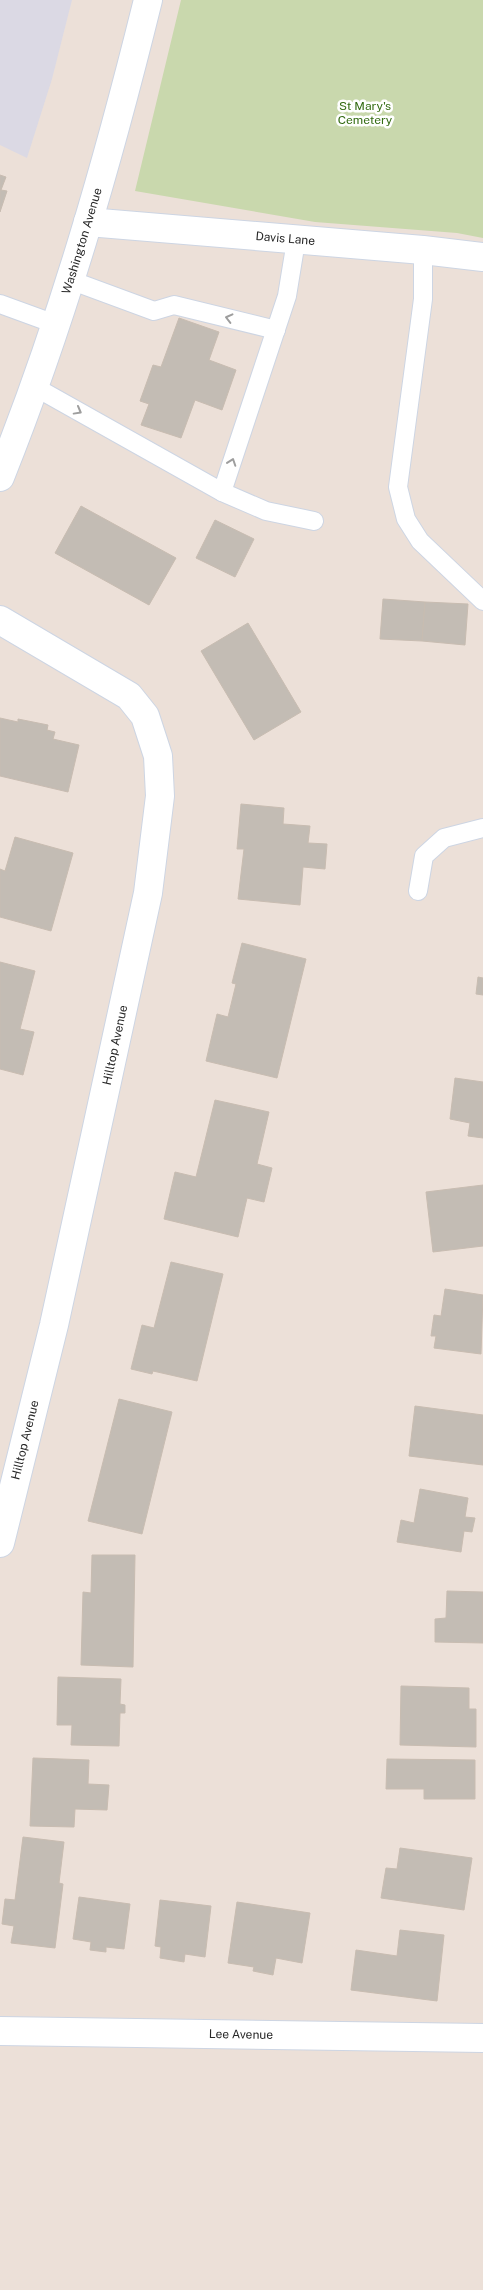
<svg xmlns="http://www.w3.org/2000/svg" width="483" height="2290" viewBox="0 0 483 2290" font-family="'Public Sans',sans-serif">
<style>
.industrial{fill:#dbd9e4}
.cemetery{fill:#c9d8ad}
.building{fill:#c3bcb4;stroke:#c8bcb1}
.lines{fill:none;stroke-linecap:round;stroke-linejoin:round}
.service-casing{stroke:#cdd5e3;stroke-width:20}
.minor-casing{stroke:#cdd5e3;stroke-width:30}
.secondary-casing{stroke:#cdd5e3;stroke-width:30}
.service{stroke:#fff;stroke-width:18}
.minor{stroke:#fff;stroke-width:28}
.secondary{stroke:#fff;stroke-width:28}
.oneway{stroke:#9e9e9e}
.labels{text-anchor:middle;stroke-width:5;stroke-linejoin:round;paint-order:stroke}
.park-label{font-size:12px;fill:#336b12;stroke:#fff}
.street-label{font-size:12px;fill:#282828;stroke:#fff}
</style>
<rect width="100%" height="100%" fill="#ece0d8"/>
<polygon class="industrial" points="0,0 72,0 52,79 27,158 0,145"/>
<polygon class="cemetery" points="181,0 483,0 483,238 457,233 315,222 135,191"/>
<g class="building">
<polygon points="0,175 6,177 1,190 7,191 0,212"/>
<polygon points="179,318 219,332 209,360 236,370 222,410 195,400 181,438 141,425 149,404 140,401 153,365 161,367"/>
<polygon points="81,506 176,558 149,605 55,553"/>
<polygon points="215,520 254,539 235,577 196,558"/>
<polygon points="383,599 425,602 422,641 380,639"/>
<polygon points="425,602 468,604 465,645 422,641"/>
<polygon points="248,623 301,712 254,740 201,651"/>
<polygon points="0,718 18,722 18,719 48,725 47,730 55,732 53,739 79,745 68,792 0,776"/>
<polygon points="241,804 284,808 283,824 310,826 308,843 327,844 325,869 303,867 300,905 238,899 244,849 237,849"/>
<polygon points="15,837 73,853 51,931 0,917 0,869 5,871"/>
<polygon points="242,943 306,959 277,1078 206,1061 217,1014 228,1017 236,984 232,983"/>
<polygon points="0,962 35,971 20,1029 34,1032 23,1075 0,1069"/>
<polygon points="478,977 483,978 483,995 476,994"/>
<polygon points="455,1078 483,1082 483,1138 468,1136 470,1123 450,1119"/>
<polygon points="215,1100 269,1112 257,1164 272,1168 264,1202 247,1198 238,1237 164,1219 175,1172 196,1177"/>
<polygon points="483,1185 483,1246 433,1252 426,1192"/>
<polygon points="171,1262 223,1274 197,1381 153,1371 152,1374 131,1369 142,1325 154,1328"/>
<polygon points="445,1289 483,1295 481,1354 434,1348 436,1336 431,1336 434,1315 441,1316"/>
<polygon points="119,1399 172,1412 142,1534 88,1521"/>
<polygon points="415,1406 483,1415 483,1465 409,1456"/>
<polygon points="420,1489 468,1498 465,1517 475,1518 472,1532 464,1531 461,1552 397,1542 401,1520 414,1523"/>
<polygon points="92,1555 135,1555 133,1667 81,1665 83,1592 91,1593"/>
<polygon points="447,1591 483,1592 483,1643 435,1642 435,1619 446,1618"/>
<polygon points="58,1677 121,1679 120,1704 125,1705 125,1713 120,1713 119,1746 71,1745 72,1725 57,1725"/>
<polygon points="401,1686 469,1688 469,1709 476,1709 476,1747 400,1745"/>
<polygon points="33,1758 89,1760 88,1784 109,1785 107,1810 75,1809 74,1827 30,1826"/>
<polygon points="387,1759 475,1760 475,1799 424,1799 424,1789 386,1789"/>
<polygon points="23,1837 64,1842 59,1883 63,1884 55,1948 11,1943 14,1926 2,1924 5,1899 15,1900"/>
<polygon points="400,1848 472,1858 464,1910 381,1898 386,1868 397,1869"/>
<polygon points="79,1897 130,1904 124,1949 106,1947 106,1952 90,1950 91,1942 73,1939"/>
<polygon points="160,1900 211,1906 205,1957 185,1954 184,1962 160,1958 161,1947 155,1946"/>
<polygon points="237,1902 310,1913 302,1963 276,1958 273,1975 253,1971 254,1967 228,1963"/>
<polygon points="400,1930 444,1935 437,2001 351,1990 356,1950 397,1956"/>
</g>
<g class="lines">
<g class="service-casing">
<g id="service">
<polyline points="423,250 423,299 398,487 406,519 420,541 483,601"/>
<polyline points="70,280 154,311 174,305 276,330"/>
<polyline points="0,304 55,324"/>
<polyline points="35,387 222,492 287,296 296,241"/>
<polyline points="222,492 266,511 314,521"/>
<polyline points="418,891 424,856 444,838 483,828"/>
</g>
</g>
<g class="minor-casing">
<g id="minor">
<path id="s1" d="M88,222L423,250L483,257"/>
<polyline points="0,620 129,696 145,716 158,756 160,796 148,893 54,1325 0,1543"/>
<path id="s2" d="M0,2031L483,2038"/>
</g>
</g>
<g class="secondary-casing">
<g id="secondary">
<path id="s3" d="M0,477C62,322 108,162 148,0"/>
</g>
</g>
<use href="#service" class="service"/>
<use href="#minor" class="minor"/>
<use href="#secondary" class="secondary"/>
</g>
<defs><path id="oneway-chevron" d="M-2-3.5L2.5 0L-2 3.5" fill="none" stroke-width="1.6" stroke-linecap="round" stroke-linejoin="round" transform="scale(1.25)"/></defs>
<g class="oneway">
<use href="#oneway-chevron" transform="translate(229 318) rotate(-166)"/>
<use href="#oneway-chevron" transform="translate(78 411) rotate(29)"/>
<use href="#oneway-chevron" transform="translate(232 462) rotate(-71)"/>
</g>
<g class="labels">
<g class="park-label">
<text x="365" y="110">St Mary's<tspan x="365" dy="14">Cemetery</tspan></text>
</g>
<g class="street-label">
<text dy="4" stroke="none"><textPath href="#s1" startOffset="198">Davis Lane</textPath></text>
<text dy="4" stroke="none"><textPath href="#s3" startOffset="250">Washington Avenue</textPath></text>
<text transform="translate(115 1045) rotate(-78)" y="4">Hilltop Avenue</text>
<text transform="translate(25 1440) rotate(-76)" y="4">Hilltop Avenue</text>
<text dy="4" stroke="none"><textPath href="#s2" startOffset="241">Lee Avenue</textPath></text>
</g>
</g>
</svg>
